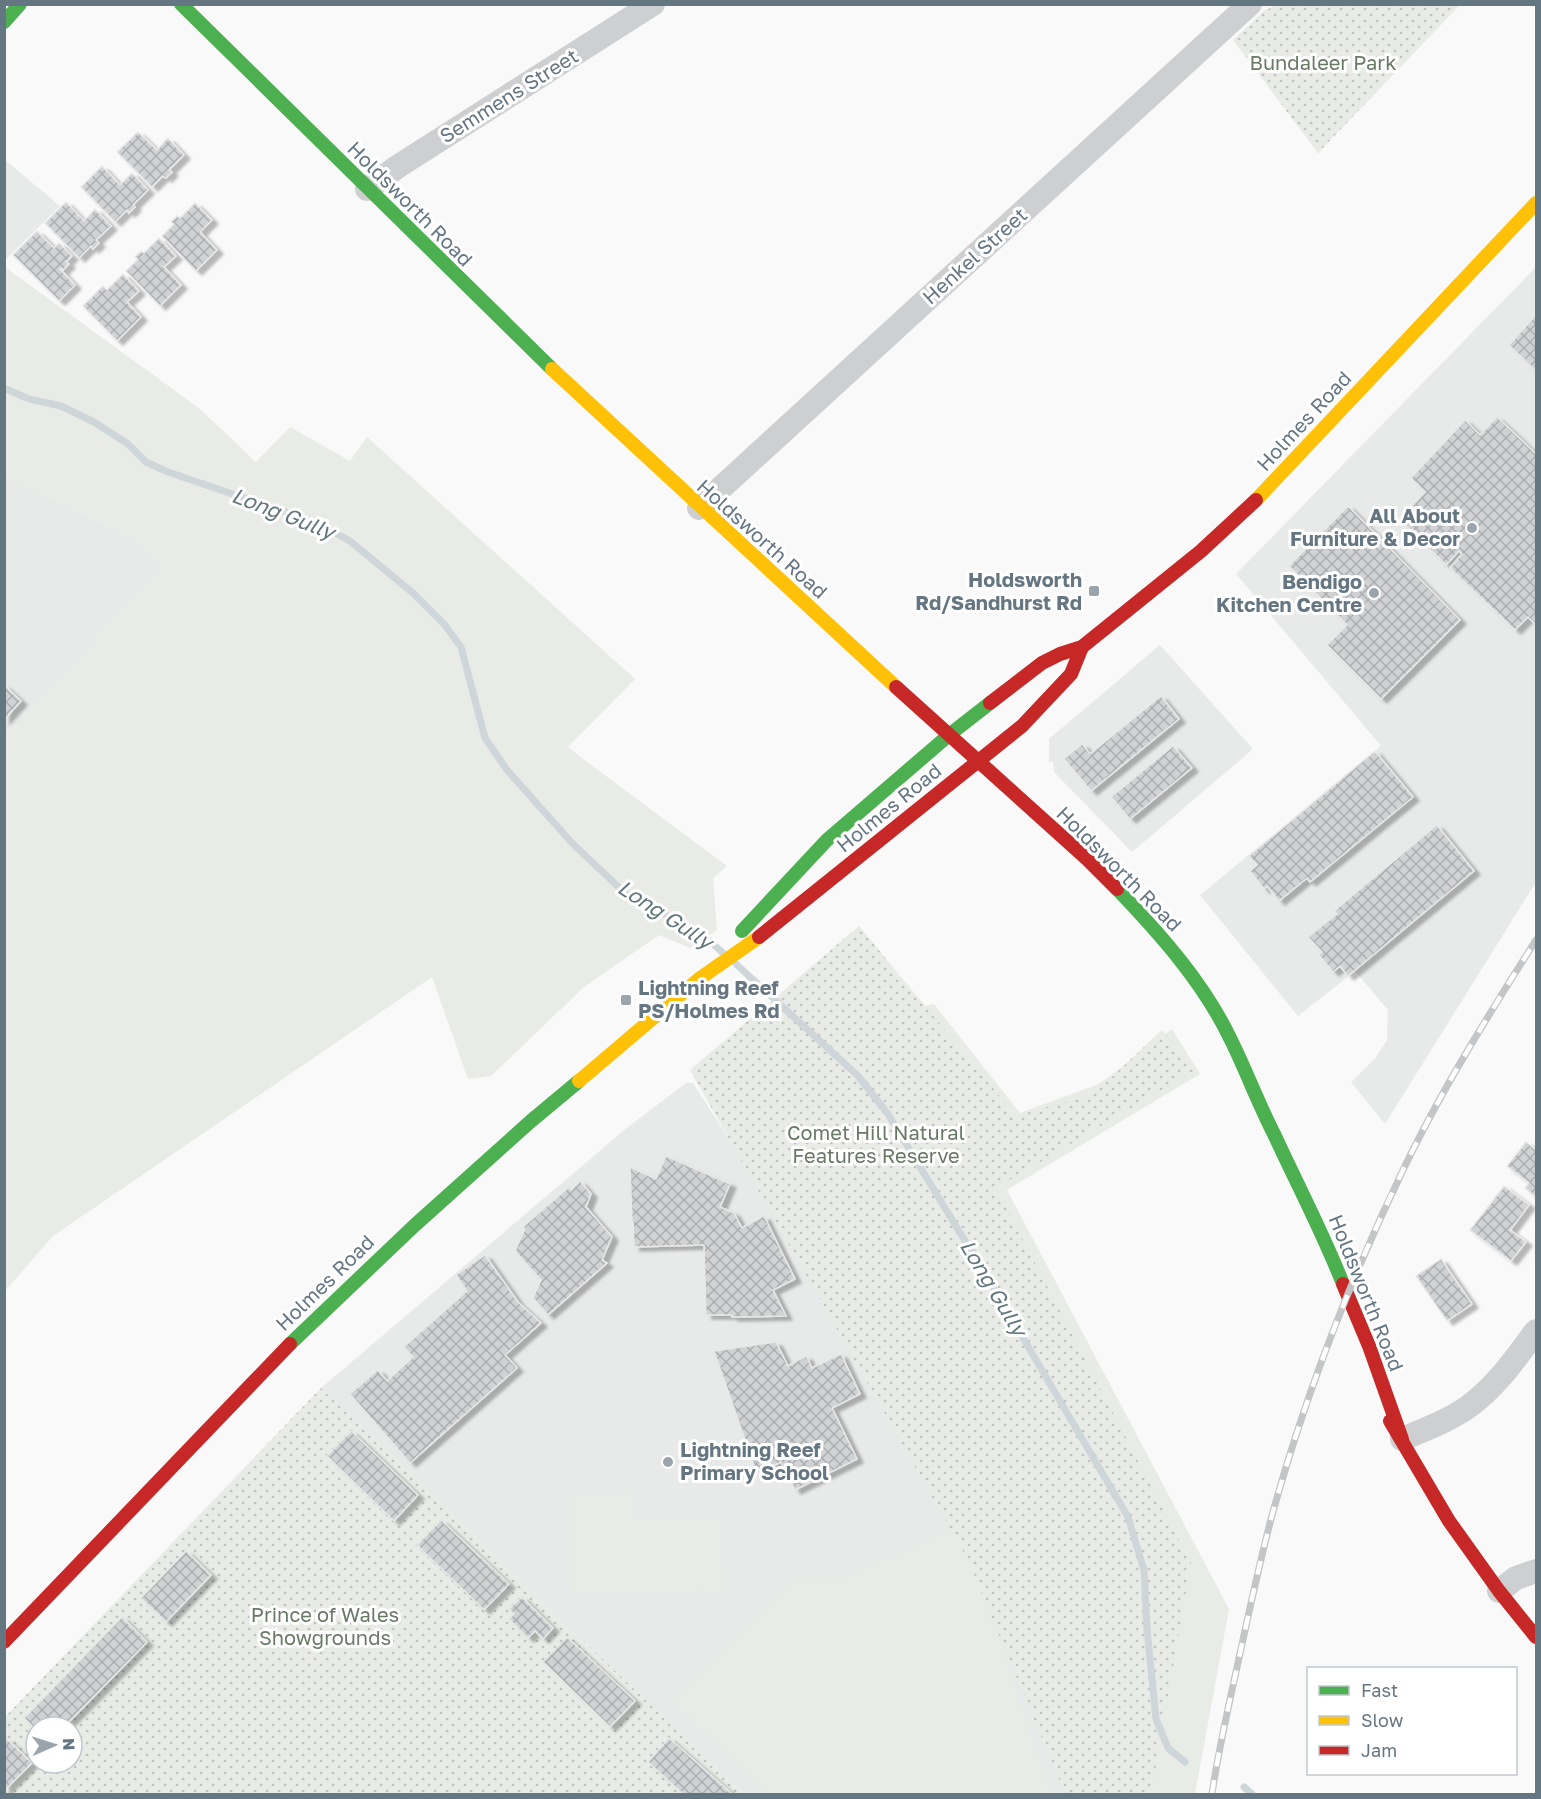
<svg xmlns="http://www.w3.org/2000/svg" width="1541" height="1799" viewBox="0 0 1541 1799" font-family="'Golos Text',sans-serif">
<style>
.built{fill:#e8e9e9}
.green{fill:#e8ebe6}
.park{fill:url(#park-dots);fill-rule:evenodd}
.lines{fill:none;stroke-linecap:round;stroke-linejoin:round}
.stream{stroke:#ced6d9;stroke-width:7}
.building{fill:url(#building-cross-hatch);stroke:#e8e8e8;stroke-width:1.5;filter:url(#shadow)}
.street{stroke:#cecfd0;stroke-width:24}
.fast{stroke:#4caf50;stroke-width:14}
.slow{stroke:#ffc107;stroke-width:14}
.jam{stroke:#c62828;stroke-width:14}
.rail-casing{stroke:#c3c5c6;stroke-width:7}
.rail{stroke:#fff;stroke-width:4.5;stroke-dasharray:14;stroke-linecap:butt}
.poi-dot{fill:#99a4ac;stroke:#fff;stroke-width:2}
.labels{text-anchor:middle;stroke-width:6;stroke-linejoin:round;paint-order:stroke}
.park-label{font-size:20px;fill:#687a64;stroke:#fff}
.street-label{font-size:20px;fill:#657683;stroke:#fff}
.poi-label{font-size:20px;font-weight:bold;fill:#657683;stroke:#fff;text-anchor:end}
.water-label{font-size:21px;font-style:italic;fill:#60757c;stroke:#fff}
</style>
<defs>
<pattern id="park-dots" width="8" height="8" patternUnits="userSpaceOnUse" patternTransform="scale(1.5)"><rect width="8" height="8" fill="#e8ebe6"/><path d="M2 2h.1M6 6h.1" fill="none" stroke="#c0c3c0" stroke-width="1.8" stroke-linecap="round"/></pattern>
<pattern id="building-cross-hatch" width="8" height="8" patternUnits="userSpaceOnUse" patternTransform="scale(1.5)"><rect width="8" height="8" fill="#d0d2d3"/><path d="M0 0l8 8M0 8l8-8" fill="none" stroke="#acafb1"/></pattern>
<filter id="shadow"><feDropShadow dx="6" dy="4" stdDeviation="1.5" flood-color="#0004"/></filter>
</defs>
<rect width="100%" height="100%" fill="#f9f9f9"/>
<g class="built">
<polygon points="5,160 60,206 5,260"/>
<polygon points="1536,267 1536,882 1385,1124 1351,1082 1376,1057 1387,1040 1388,1010 1355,971 1298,1016 1200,895 1381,746 1236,574"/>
<polygon points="5,477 128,535 165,565 5,738"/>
<polygon points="1160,645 1253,749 1132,852 1054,772 1053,762 1049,762 1049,739"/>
<polygon points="686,1083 693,1083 912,1424 1073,1794 743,1794 321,1388 623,1131"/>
</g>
<g class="green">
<polygon points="5,267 200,409 256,462 290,427 350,461 367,437 635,679 568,747 583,759 727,866 713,878 717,930 690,948 659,935 584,987 491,1076 468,1079 432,977 53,1236 5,1291 5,738 165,565 128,535 5,477"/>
<polygon points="934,1004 1020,1113 1099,1084 1172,1029 1200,1074 1007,1190 1229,1609 1195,1794 1103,1794 883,1016"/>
<polygon points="632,1491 633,1519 721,1517 723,1591 572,1594 570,1493"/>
<polygon points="960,1528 1051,1794 767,1794 674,1702 796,1580 837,1580"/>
</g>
<g class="park">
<polygon points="1276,5 1276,4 1460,5 1318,153 1233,40 1264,11"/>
<polygon points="859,926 1016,1116 1095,1093 1162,1030 1195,1070 996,1188 1191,1563 1151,1794 1065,1794 968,1560 690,1070"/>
<path d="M321,1388L743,1794H5L4,1718ZM36,1727H72V1763H36Z"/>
</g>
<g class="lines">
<g class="stream">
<polyline points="4,388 29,399 61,406 94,422 128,444 146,462 168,472 303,518 330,530 350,541 413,593 444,624 461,647 485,738 507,770 573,844 627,895 702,934 723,953"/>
<polyline points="736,964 858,1076 888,1114 1002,1302 1128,1517 1144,1570 1147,1629 1156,1719 1168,1748 1185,1762"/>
<polyline points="1244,1787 1252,1794"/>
</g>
</g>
<g class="building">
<polygon points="138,132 157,150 168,138 184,155 169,170 172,172 166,178 163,176 152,187 117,152"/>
<polygon points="102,166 120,185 132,173 148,190 133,205 135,207 129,213 127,210 115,222 81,187"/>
<polygon points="66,202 84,221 95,209 111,226 96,240 99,243 93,249 91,246 79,258 45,223"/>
<polygon points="195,203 212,220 200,232 217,250 196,271 162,236 174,224 171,222 177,216 180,218"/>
<polygon points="37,231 54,248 59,243 72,256 66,262 69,264 63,270 61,268 60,269 75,285 59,301 13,255"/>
<polygon points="159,238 176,256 164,267 181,285 160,306 126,271 138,259 135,257 141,251 144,253"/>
<polygon points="123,274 139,291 127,302 141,317 117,341 83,306 103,286 107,290"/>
<polygon points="1536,315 1536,371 1509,345"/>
<polygon points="1497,417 1536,454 1536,625 1528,617 1515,630 1450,568 1462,554 1459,551 1446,565 1429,548 1442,535 1438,532 1426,545 1403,523 1416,510 1412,506 1425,492 1411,478 1465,420 1480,435"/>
<polygon points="1348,506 1460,620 1381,699 1327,645 1347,625 1289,566"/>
<polygon points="4,685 21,701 4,720"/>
<polygon points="1161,696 1179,719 1091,791 1064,759 1082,744 1090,754"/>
<polygon points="1173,746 1192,768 1130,819 1111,797"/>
<polygon points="1375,751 1413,797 1310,882 1307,878 1279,901 1267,886 1264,889 1250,871 1257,865 1249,856"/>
<polygon points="1437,825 1474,871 1348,976 1340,966 1333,972 1318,954 1322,952 1308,937 1337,914 1334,911"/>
<polygon points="1526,1142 1536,1150 1536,1197 1525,1188 1529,1183 1507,1166"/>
<polygon points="666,1156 730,1184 720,1207 734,1213 742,1228 764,1216 795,1279 773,1290 786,1316 732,1317 732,1315 706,1315 704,1245 634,1247 633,1221 632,1221 630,1167 656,1179"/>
<polygon points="580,1181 591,1194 586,1207 612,1237 602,1260 607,1263 548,1315 533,1298 541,1280 515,1251 525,1229 523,1227 569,1187 571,1190"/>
<polygon points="1504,1186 1529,1205 1510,1230 1526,1242 1511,1261 1470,1230"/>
<polygon points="485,1255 518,1302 541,1323 505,1355 517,1368 410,1463 350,1394 378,1370 387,1381 413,1357 404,1347 467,1291 456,1275"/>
<polygon points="1441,1259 1472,1304 1447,1321 1416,1276"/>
<polygon points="776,1342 788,1366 806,1356 812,1368 841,1354 860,1394 832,1408 857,1459 795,1490 781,1462 757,1474 714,1351"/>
<polygon points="351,1431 418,1495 394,1521 327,1456"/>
<polygon points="441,1520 509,1584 484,1610 417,1545"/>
<polygon points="186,1551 211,1575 166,1622 141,1598"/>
<polygon points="522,1597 553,1628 543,1639 535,1631 528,1638 509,1619 514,1614 509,1609"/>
<polygon points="122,1617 147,1642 64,1727 36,1727 36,1730 24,1718"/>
<polygon points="567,1637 635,1701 610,1727 543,1662"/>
<polygon points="669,1738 732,1794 683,1794 648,1762"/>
<polygon points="7,1739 32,1763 4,1791 4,1741"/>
</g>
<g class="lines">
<g class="street">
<polyline points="367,189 397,167 653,4"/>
<polyline points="699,508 1250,4"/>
<path d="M1402,1439C1424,1430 1448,1421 1468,1407C1496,1387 1516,1358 1536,1331"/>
<polyline points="1499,1591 1516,1578 1536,1571"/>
</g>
<g class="fast">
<polyline points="181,4 552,369"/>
<polyline points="4,22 20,4"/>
<path d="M1117,889C1160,934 1203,982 1230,1038C1246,1070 1258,1103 1274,1134C1297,1184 1323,1233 1343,1284"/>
<polyline points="742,931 827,840 949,735 990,703"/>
<polyline points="290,1344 415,1225 531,1121 579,1081"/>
</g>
<g class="slow">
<polyline points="552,369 896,687"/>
<polyline points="1256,500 1536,203"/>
<polyline points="579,1081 699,979 759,937"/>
</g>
<g class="jam">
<polyline points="896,687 1087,859 1117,889"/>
<polyline points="990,703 1042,663 1060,654 1082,647 1201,551 1256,500"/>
<polyline points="759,937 1022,726 1071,674 1082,647"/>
<polyline points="1343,1284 1369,1346 1402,1439"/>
<polyline points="1390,1421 1449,1521 1499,1591 1536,1637"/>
<polyline points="4,1642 290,1344"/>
</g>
<g class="rail-casing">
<path id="rail" d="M1212,1794C1218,1753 1227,1713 1236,1672C1247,1621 1258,1569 1271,1519C1304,1398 1350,1280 1404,1168C1442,1089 1489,1014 1536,940"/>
</g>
<use href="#rail" class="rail"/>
</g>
<g class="poi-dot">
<circle cx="1472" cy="528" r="6"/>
<rect x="1088" y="585" width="12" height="12" rx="3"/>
<circle cx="1374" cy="593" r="6"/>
<rect x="620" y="994" width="12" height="12" rx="3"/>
<circle cx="668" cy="1462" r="6"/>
</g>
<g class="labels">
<g class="park-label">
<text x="1323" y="70">Bundaleer Park</text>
<text x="876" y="1140">Comet Hill Natural<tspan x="876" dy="23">Features Reserve</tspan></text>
<text x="325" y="1622">Prince of Wales<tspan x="325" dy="23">Showgrounds</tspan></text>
</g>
<g class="street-label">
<text transform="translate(509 96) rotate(-32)" y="7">Semmens Street</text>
<text transform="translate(410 204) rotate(45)" y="7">Holdsworth Road</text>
<text transform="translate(975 256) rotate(-42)" y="7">Henkel Street</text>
<text transform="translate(1304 421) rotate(-47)" y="7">Holmes Road</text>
<text transform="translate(762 539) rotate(42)" y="7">Holdsworth Road</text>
<text transform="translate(889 808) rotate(-39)" y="7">Holmes Road</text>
<text transform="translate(1119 869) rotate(45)" y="7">Holdsworth Road</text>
<text transform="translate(325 1283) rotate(-44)" y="7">Holmes Road</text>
<text transform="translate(1366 1293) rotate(68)" y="7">Holdsworth Road</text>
</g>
<g class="poi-label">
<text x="1460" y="523">All About<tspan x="1460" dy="23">Furniture &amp; Decor</tspan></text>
<text x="1082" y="587">Holdsworth<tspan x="1082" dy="23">Rd/Sandhurst Rd</tspan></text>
<text x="1362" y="589">Bendigo<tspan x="1362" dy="23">Kitchen Centre</tspan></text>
<text x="638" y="995" text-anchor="start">Lightning Reef<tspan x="638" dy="23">PS/Holmes Rd</tspan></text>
<text x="680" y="1457" text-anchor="start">Lightning Reef<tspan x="680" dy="23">Primary School</tspan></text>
</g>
<g class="water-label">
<text transform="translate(283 514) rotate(21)" y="7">Long Gully</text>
<text transform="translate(665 915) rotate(33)" y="7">Long Gully</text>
<text transform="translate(993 1288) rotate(59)" y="7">Long Gully</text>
</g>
</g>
<rect width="1541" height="1799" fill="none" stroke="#657683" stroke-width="12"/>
<rect x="1307" y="1667" width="210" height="108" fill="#ffffff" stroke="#c1c8cd" stroke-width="1.5"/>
<rect x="1319" y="1686" width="30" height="9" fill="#4caf50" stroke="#c1c8cd" stroke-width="1.5"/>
<text x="1361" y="1697" font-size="18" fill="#657683">Fast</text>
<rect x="1319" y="1716" width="30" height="9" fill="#ffc107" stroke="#c1c8cd" stroke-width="1.5"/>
<text x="1361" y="1727" font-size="18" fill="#657683">Slow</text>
<rect x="1319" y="1746" width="30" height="9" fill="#c62828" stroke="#c1c8cd" stroke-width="1.5"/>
<text x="1361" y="1757" font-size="18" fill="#657683">Jam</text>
<g transform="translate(54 1745) rotate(87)"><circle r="28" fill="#ffffff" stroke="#c1c8cd" stroke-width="1.5"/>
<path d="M0-4.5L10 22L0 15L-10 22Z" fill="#99a4ac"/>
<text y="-9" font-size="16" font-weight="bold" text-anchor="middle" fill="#657683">N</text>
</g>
</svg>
